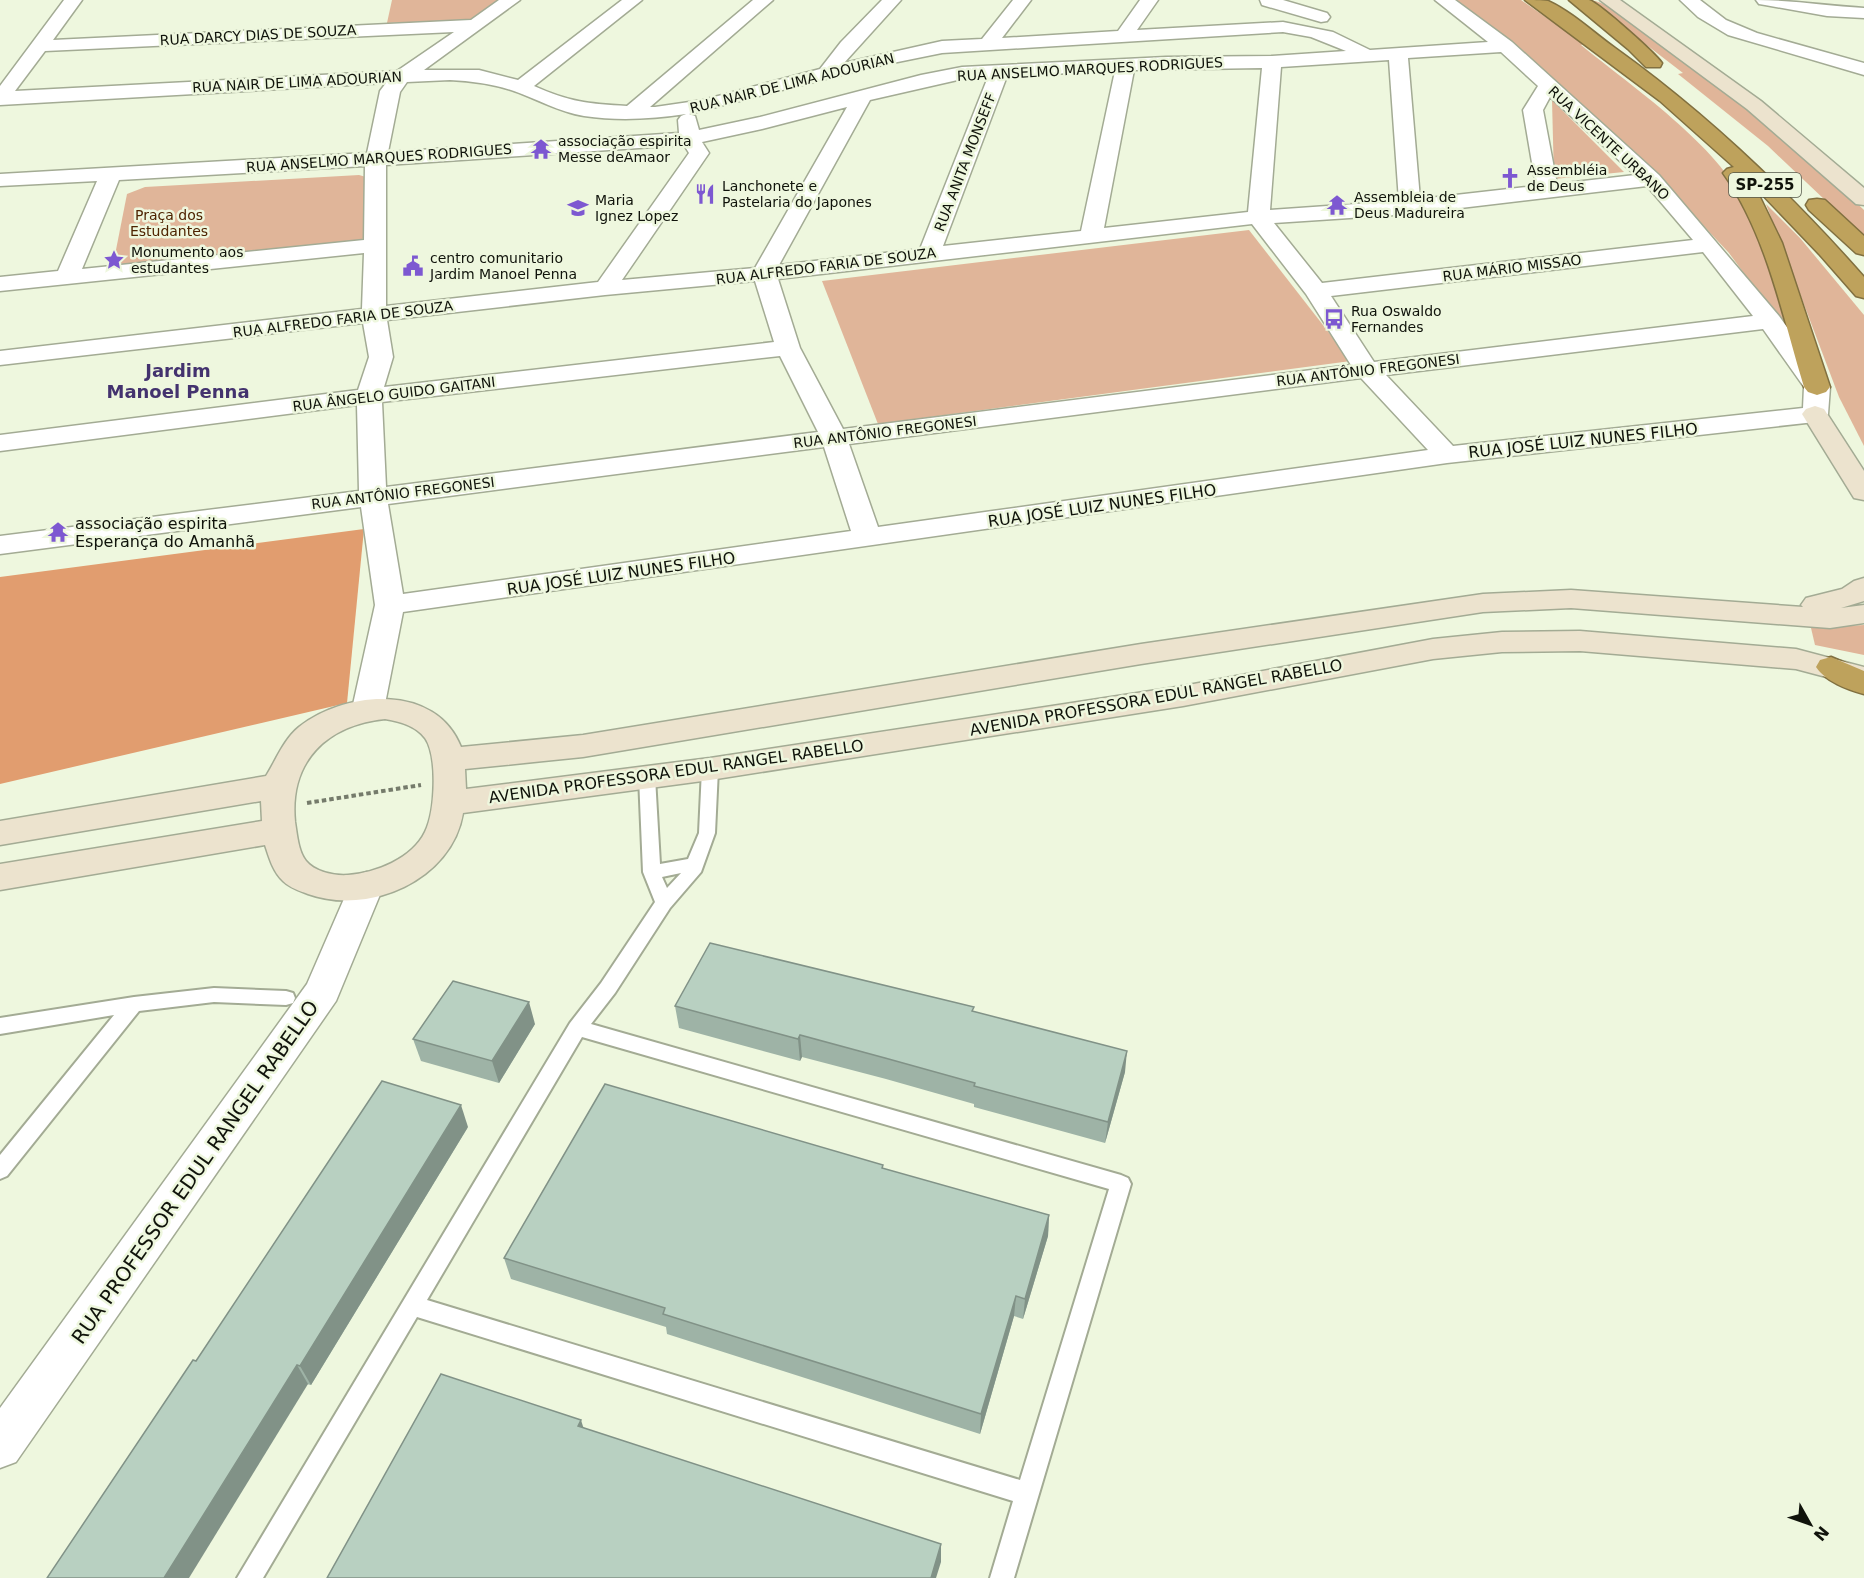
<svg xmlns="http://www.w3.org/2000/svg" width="1864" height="1578" viewBox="0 0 1864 1578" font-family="'DejaVu Sans',sans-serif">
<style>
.green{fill:#e0b599}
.forest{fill:#e19d6f}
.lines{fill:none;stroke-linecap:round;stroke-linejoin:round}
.service-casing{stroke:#a3ab94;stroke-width:4}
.minor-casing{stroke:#a3ab94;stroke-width:3}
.secondary-casing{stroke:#a3ab94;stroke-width:3}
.motorway-casing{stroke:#817040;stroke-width:3}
.path{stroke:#757b6b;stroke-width:4;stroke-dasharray:4.5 3;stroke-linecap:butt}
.service{fill:#fff;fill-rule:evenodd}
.minor{fill:#fff;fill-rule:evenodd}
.secondary{fill:#ece3ce;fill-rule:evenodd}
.motorway{fill:#bea25c;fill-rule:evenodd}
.wall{fill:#9eb3a6}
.shaded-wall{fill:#819287}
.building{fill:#b8d0c1;stroke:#819287;stroke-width:1.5}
.labels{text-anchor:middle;stroke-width:5;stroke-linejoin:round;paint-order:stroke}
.far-street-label{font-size:14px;fill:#10130b;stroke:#eef7de}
.far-poi-label{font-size:14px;fill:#10130b;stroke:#eef7de;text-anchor:start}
.far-park-label{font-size:14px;fill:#4e2300;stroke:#eef7de}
.shield{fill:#eef7de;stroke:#53574a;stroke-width:1.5}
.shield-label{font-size:15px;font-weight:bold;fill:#10130b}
.street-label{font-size:16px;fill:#10130b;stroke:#eef7de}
.poi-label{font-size:16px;fill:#10130b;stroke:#eef7de;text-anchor:start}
.far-district-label{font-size:18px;font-weight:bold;fill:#43326e;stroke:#eef7de}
.near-street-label{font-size:20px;fill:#10130b;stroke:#eef7de}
</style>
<rect width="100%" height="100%" fill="#eef7de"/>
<g class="green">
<polygon points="392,0 500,0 469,20 387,23"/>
<path d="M1456,0H1521L1584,44L1581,45C1635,89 1717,144 1747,207C1765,245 1777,288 1792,328L1786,330L1729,253L1657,176L1508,40Z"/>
<path d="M1588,0C1608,0 1641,29 1657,42C1729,94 1800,148 1864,210V237L1768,146L1678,74L1683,73Z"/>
<polygon points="1552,100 1624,172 1554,179"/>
<polygon points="359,175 366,177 365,238 350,243 125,265 114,260 127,194 145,187"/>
<polygon points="1766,204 1800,238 1864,315 1864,446 1839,397"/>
<polygon points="1249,230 1351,361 878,424 822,281"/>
<polygon points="1864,625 1864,655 1815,645 1811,628"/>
</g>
<polygon class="forest" points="364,529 347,703 0,784 0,577"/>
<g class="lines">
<g class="service-casing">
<g id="service">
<path d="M710,763L716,765L718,769L715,833L701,872L670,908L615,993L591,1024L1121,1175L1128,1178L1131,1184L1014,1578H990L1013,1501L417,1317L263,1578H237L570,1023L601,983L655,902L643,872L639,777L641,773H653L655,777L660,864L688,859L699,833L702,769L704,765ZM681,873L667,888L662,877ZM582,1037L1109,1189L1020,1480L427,1300Z"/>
<polygon points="214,988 286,991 293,993 295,998 293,1003 286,1005 214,1002 139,1011 7,1176 0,1179 0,1155 114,1015 0,1034 0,1018 134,997"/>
</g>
</g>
<g class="minor-casing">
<g id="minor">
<path d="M64,0H82L53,40L471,20L499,0H520L424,70H479L518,80L622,0H642L534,86C569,102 590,104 627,106L753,0H773L650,107H655L703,100L820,69L841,42L882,0H901L844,63L942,41L982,39L1013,0H1031L1002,38L1118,31L1140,0H1158L1137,30L1283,22L1333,32L1370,50L1488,42L1435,0H1455L1512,42L1659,175L1779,316L1830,387L1828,414L1824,419L1815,422L1447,463L403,612L384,709L379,716L368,720L357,716L352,709L375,605L361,507L0,554V536L359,491L357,405L0,451V435L358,390L369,357L363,323L0,365V351L362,309L364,253L0,291V277L58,271L97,181L0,186V174L367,153L380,91L386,83L0,105V86ZM454,32L397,71L15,91L45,51ZM1283,32L1311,37L1346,51L1272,56L1166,57L962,67L921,75L760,117L699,130L695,116L689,114L868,68L942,53ZM1501,52L1538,86L1523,110L1536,186L1420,199L1408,58ZM1389,60L1399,201L1270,210L1281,67ZM1262,68L1248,212L1104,228L1134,70ZM1115,71L1081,231L943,246L1007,76ZM988,77L920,249L779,265L870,100L962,79ZM450,80C472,81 493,84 514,91C537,99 559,112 584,116C618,121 653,119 686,114L681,116L678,120L679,133L388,152L400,92L407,82ZM1550,97L1635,175L1557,184L1543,110ZM847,107L755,268L622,280L709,153L702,142L762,129ZM684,145L689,153L598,282L386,306V165ZM365,166L364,240L82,269L119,180ZM1647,186L1693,240L1322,283L1274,223L1410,214ZM1252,224L1306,294L1351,365L843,429L800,348L778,279ZM1703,252L1753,316L1374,362L1331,296ZM755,281L774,342L384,387L393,357L387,320L605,295ZM1763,329L1804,387L1803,408L1453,446L1386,375ZM780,356L818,432L386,487L382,402ZM1361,378L1428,450L878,527L849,444ZM824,447L851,531L403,594L388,504Z"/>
<polygon points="1260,0 1283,0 1327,13 1330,17 1327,21 1321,22 1262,5"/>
<polygon points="1680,0 1700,0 1726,20 1757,33 1864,63 1864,75 1728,35 1698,17"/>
<path d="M1756,0C1793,0 1828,6 1864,8V18L1827,16L1765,5L1759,4Z"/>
<polygon points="367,872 379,876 384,885 336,1001 16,1462 0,1468 0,1408 307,984 350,885 355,876"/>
</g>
</g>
<g class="secondary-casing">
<g id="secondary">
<polygon points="1600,0 1620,0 1761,101 1864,188 1864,205 1856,204 1747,109"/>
<polygon points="1815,406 1824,409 1864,471 1864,500 1854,498 1802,414 1806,409"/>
<path d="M1864,578V601L1841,608L1864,605V623L1830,628L1571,608L1483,612L1141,664L583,757L465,769L466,789L710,758L1183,686L1433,639L1502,632L1580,631L1796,649L1864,667V687L1796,669L1580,651L1502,652L1433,659L1183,706L710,780L463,813C452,880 369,916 308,894C300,891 290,888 283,881C273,872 269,857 265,845L0,890V864L262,821L261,801L0,845V821L266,776C276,760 284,739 299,727C346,690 436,683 461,747L583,735L1141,644L1483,594L1571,590L1803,607L1801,605L1806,598L1842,589L1854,581ZM385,719C399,721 416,726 425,738C438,757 435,812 425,832C412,859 375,873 348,875C334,876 315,872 306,861C298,851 297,834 295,822C289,761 327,725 385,719Z"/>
</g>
</g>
<g class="motorway-casing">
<g id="motorway">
<path d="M1525,0C1532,0 1542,0 1548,1C1572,12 1594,33 1615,48C1707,114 1789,192 1864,277V298L1856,296L1820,255L1755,187L1782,243L1830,387L1826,392L1817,395L1808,392L1804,387C1782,315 1767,235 1723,173L1727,169L1734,167L1660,101Z"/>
<path d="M1569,0C1575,0 1583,0 1589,0C1599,3 1655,53 1662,63L1660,67H1646L1628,49Z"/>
<polygon points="1817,199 1825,200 1864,236 1864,255 1856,253 1809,210 1806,205 1809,200"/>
<path d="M1831,657L1864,671V694C1848,690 1825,681 1816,667L1820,660Z"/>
</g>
</g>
<polyline class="path" points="307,803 421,785"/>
<use href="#service" class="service"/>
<use href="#minor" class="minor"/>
<use href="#secondary" class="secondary"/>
<use href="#motorway" class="motorway"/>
</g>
<g class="wall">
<polygon points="675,1006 973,1011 1125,1072 1105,1143 974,1107 974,1104 886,1079 802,1057 800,1061 679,1028"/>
<polygon points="535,1024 499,1083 421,1061 413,1039"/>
<polygon points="468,1127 311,1385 196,1361"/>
<polygon points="883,1165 883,1169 1049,1215 1048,1236 1023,1319 1014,1316 980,1434 667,1334 666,1327 511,1279 504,1258"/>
</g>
<g class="shaded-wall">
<polygon points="529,1002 535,1024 499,1083 492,1061"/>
<polygon points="800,1035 802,1057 800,1061 798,1039"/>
<polygon points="1127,1051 1125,1072 1105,1143 1108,1122"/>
<polygon points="461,1105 468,1127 311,1385 300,1366"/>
<polygon points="1049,1215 1048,1236 1023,1319 1025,1299"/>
<polygon points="1016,1296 1014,1316 980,1434 981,1414"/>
<polygon points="297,1365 308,1384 189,1578 164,1578"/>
<polygon points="581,1420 587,1439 578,1426"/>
<polygon points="941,1544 941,1562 936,1578 931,1578"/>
</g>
<g class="building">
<polygon points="710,943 974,1007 972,1011 1127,1051 1108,1122 974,1086 975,1083 885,1058 800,1035 798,1039 675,1006"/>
<polygon points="453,981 529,1002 492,1061 413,1039"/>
<polygon points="382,1081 461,1105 300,1366 297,1365 164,1578 47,1578 193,1360 196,1361"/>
<polygon points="605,1084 883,1165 882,1168 1049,1215 1025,1299 1016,1296 981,1414 663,1314 665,1308 504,1258"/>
<polygon points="441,1374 581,1420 578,1426 941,1544 931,1578 327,1578"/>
</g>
<defs>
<g id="temple-bare" transform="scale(1.62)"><path d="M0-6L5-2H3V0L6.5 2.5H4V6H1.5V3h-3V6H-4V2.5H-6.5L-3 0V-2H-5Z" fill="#7d58d1" stroke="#eef7de" stroke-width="2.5" paint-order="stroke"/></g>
<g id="church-bare" transform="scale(1.62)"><path d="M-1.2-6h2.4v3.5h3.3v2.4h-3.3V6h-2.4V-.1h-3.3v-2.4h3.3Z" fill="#7d58d1" stroke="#eef7de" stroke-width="2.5" paint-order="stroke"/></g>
<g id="restaurant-bare" transform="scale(1.62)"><path d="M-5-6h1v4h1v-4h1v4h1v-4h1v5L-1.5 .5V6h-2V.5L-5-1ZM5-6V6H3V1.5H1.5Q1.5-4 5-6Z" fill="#7d58d1" stroke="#eef7de" stroke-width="2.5" paint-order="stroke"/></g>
<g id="school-bare" transform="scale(1.62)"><path d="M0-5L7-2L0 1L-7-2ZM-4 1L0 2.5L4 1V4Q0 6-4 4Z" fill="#7d58d1" stroke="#eef7de" stroke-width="2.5" paint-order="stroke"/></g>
<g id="sight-bare" transform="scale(1.62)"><path d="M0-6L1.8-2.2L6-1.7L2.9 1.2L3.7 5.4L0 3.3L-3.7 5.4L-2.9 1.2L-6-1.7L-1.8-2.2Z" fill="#7d58d1" stroke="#eef7de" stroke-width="2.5" paint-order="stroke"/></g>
<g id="civic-bare" transform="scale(1.62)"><path d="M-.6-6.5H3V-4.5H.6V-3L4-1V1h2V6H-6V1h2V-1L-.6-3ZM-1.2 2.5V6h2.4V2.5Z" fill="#7d58d1" stroke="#eef7de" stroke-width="2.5" paint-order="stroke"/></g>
<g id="bus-bare" transform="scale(1.62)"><path d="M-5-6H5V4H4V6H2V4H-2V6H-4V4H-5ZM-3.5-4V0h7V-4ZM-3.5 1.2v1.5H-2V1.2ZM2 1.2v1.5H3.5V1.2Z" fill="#7d58d1" stroke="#eef7de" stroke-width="2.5" paint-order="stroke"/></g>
</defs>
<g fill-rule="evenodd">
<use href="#temple-bare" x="541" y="149"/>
<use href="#church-bare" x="1510" y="178"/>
<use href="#restaurant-bare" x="705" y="194"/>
<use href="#temple-bare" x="1337" y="205"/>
<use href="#school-bare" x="578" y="208"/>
<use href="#sight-bare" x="114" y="260"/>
<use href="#civic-bare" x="413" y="266"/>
<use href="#bus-bare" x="1334" y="319"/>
<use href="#temple-bare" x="58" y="532"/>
</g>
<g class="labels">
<g class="far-street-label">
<text transform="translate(258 35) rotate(-3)" y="5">RUA DARCY DIAS DE SOUZA</text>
<text transform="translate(1090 69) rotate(-3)" y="5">RUA ANSELMO MARQUES RODRIGUES</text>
<text transform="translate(297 82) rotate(-3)" y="5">RUA NAIR DE LIMA ADOURIAN</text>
<text transform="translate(792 83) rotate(-14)" y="5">RUA NAIR DE LIMA ADOURIAN</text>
<text transform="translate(1609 143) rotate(43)" y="5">RUA VICENTE URBANO</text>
<text transform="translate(379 158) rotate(-4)" y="5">RUA ANSELMO MARQUES RODRIGUES</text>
<text transform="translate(965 162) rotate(-69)" y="5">RUA ANITA MONSEFF</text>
<text transform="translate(826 266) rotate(-7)" y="5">RUA ALFREDO FARIA DE SOUZA</text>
<text transform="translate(1512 268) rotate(-7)" y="5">RUA MÁRIO MISSAO</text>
<text transform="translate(343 319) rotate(-7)" y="5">RUA ALFREDO FARIA DE SOUZA</text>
<text transform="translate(1368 370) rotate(-7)" y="5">RUA ANTÔNIO FREGONESI</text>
<text transform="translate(394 394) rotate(-7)" y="5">RUA ÂNGELO GUIDO GAITANI</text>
<text transform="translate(885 432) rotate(-7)" y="5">RUA ANTÔNIO FREGONESI</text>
<text transform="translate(403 493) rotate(-7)" y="5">RUA ANTÔNIO FREGONESI</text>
</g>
<g class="far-poi-label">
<text x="558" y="146">associação espirita<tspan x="558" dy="16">Messe deAmaor</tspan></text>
<text x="1527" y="175">Assembléia<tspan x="1527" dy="16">de Deus</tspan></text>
<text x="722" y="191">Lanchonete e<tspan x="722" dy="16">Pastelaria do Japones</tspan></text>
<text x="1354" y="202">Assembleia de<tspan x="1354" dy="16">Deus Madureira</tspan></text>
<text x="595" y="205">Maria<tspan x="595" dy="16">Ignez Lopez</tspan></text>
<text x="131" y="257">Monumento aos<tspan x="131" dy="16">estudantes</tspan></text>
<text x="430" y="263">centro comunitario<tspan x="430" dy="16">Jardim Manoel Penna</tspan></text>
<text x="1351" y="316">Rua Oswaldo<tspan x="1351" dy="16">Fernandes</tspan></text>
</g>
<g class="far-park-label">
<text x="169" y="220">Praça dos<tspan x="169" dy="16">Estudantes</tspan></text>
</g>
<rect class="shield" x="1729" y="173" width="72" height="24" rx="4.5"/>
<g class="shield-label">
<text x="1765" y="190">SP-255</text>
</g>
<g class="street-label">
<text transform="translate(1583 440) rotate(-6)" y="6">RUA JOSÉ LUIZ NUNES FILHO</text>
<text transform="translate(1102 505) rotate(-8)" y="6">RUA JOSÉ LUIZ NUNES FILHO</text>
<text transform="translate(621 573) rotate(-8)" y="6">RUA JOSÉ LUIZ NUNES FILHO</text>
<text transform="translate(1156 697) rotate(-10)" y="6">AVENIDA PROFESSORA EDUL RANGEL RABELLO</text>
<text transform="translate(676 771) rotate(-8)" y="6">AVENIDA PROFESSORA EDUL RANGEL RABELLO</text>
</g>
<g class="poi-label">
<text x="75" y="529">associação espirita<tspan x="75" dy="18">Esperança do Amanhã</tspan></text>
</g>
<g class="far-district-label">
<text x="178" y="377">Jardim<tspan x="178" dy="21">Manoel Penna</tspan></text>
</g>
<g class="near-street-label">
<text transform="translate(195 1172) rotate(-55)" y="7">RUA PROFESSOR EDUL RANGEL RABELLO</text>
</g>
</g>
<g transform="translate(1810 1524) rotate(130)" stroke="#eef7de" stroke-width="4.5" paint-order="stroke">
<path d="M0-4.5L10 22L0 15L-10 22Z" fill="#10130b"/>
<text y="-9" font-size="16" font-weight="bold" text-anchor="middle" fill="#10130b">N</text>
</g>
</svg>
